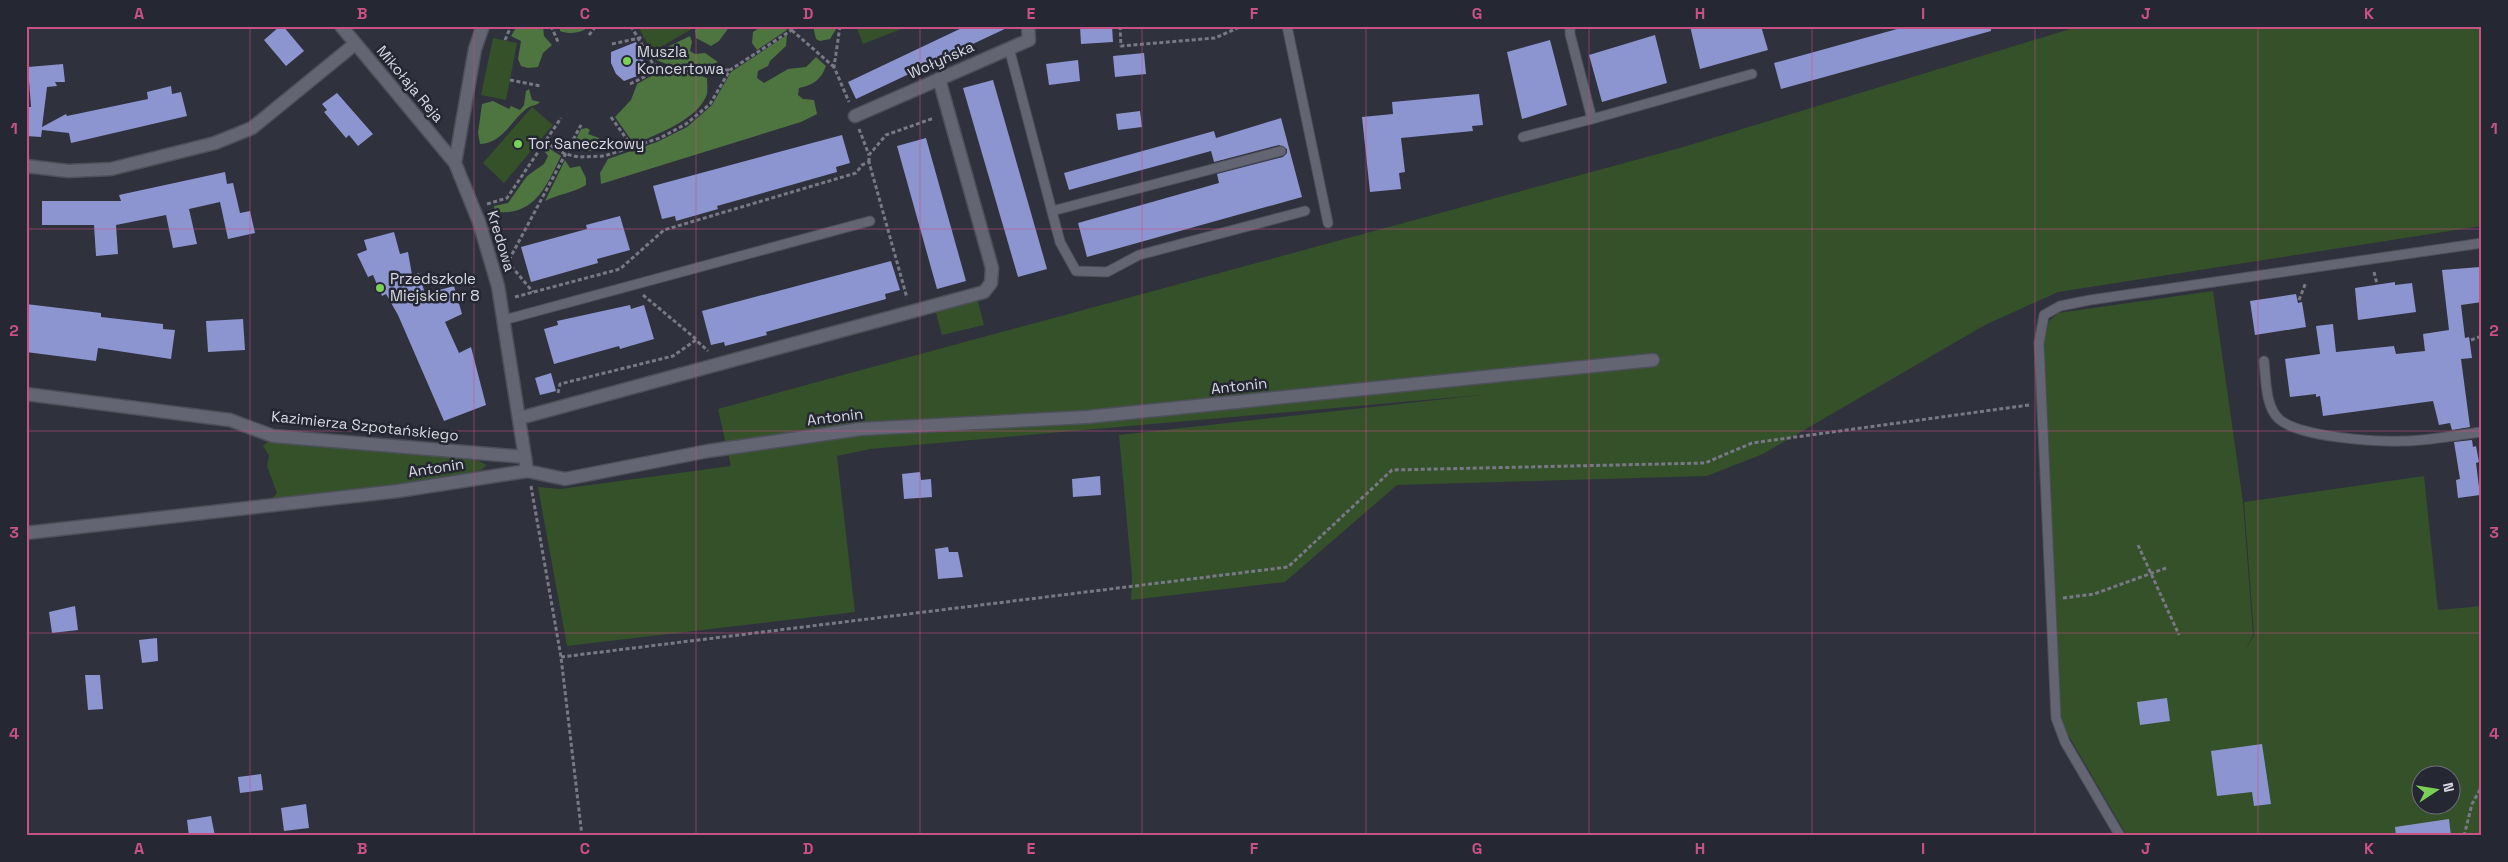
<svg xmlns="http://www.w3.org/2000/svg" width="2508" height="862" viewBox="0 0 2508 862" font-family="'Space Grotesk',sans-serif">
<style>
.green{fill:#345129;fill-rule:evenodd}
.forest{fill:#4e7440}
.building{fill:#8d95d0}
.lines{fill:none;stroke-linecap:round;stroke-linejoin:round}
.lane-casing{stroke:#4d4f59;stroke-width:11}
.street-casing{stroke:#4d4f59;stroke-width:15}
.path{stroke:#787984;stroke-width:3;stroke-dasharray:4 2.5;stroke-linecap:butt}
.lane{stroke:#636573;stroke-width:9}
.street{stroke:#636573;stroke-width:12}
.grid{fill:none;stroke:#c95284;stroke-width:1;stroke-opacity:0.55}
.poi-dot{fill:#7ad156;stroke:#252733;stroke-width:2}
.labels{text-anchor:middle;stroke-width:5;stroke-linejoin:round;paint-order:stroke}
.poi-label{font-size:15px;fill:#d9dae3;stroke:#252733;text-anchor:start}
.street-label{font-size:15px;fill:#d9dae3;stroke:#252733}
.neatline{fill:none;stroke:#c95284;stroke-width:2}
.grid-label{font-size:16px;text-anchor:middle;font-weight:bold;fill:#c95284}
</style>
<rect width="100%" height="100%" fill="#2f313d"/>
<g class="green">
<polygon points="638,26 697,26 652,52"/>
<polygon points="856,26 909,26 863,44"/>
<polygon points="2080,26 2482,26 2482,226 2058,292 1985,325 1763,454 1707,476 1397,485 1285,582 1131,600 1132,577 1119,435 1481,395 870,449 837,456 855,612 567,646 538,487 560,489 731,466 718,409 1680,148"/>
<polygon points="493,38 517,43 506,100 481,95"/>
<polygon points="532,107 553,125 504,183 483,163"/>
<path d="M2213,291L2243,502L2253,635L2245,651L2254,635L2244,502L2424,476L2438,610L2482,606V836H2127L2067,733L2061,718L2059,696L2044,336L2049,321L2058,313ZM2420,774H2450V804H2420Z"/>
<polygon points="977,298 984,325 942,335 935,309"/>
<polygon points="271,439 293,444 472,458 487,465 481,470 452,478 271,500 277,493 267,466 269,455 263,446"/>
</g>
<g class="forest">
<polygon points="517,26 543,26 544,36 552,45 543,53 538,67 528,68 521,66 518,59 521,41 511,36"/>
<path d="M560,26H591C581,33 571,35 560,31Z"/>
<polygon points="702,26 730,26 719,41 711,46 696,38 695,30"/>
<polygon points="762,26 783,26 787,30 757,50 752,43 753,32"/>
<polygon points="813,26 838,26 830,39 820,41 816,39"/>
<path d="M787,35L786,46L770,61L768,66L758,71L757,78L764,83L788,69L806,67L816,57L826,66C821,80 813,85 799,88L798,95L803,99L814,100L817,114L801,122L601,184L600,173L608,159L657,142L687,127L712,105L731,72Z"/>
<path d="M690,36L692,42L690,51L695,54L705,53L718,62C699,71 672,69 653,58L655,53Z"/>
<path d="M692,73L707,78C707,83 708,89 707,94C698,120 657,134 634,144L615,117L631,100L637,84L651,76Z"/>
<path d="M529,89L532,100L540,102C536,106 533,105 529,107C511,119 504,143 480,144L478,133L482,104L493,101L509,109L511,106L520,110L524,105L526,91Z"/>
<polygon points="587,128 590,130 588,134 599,138 600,145 593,151 571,150 581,129"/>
<path d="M547,147L561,156C546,186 536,216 495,212L494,206L508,203L527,176L544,164L548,156L545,152Z"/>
<path d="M565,160L570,168L580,166L586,178V185C573,193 558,194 545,201Z"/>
</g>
<g class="building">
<polygon points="280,26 283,26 304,51 286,66 264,40"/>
<polygon points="966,26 1011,26 856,99 848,82"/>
<polygon points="1080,26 1112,26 1113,42 1081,44"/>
<polygon points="1690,26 1761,26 1768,50 1700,69"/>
<polygon points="1908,26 1991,26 1991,31 1781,89 1774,63"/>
<polygon points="1655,35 1667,83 1602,102 1589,55"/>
<polygon points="1550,40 1567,105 1522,119 1507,52"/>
<polygon points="636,42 648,72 624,81 616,74 611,63 611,52"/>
<polygon points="1144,53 1146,74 1115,77 1113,56"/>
<polygon points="1078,60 1080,81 1049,85 1046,64"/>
<polygon points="63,64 65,82 55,82 57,86 47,87 42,127 66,114 67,116 148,99 147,92 171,86 172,94 181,92 187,116 71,143 69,133 42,130 41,137 26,136 26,107 31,107 28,67"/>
<polygon points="993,80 1047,269 1018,277 963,88"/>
<polygon points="337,93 373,134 358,146 349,135 346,138 324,112 327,110 322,104"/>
<polygon points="1479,94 1483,125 1472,126 1473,131 1401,138 1405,172 1399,173 1401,189 1370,192 1362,117 1393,114 1392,102"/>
<polygon points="1140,111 1142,127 1118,130 1116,114"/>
<polygon points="1281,118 1302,197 1087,257 1078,223 1219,183 1217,174 1283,157 1287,153 1287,149 1279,145 1214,162 1211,151 1069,190 1064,173 1214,131 1216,138"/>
<polygon points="842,135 850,163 836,167 837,172 717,206 718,209 676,221 675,216 662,219 653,186"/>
<polygon points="926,138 966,281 937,289 897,146"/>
<polygon points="225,172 227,184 233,183 240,213 250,211 255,233 228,239 220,202 189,209 197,244 173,248 166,215 116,225 118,254 96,256 94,225 42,225 42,201 121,201 119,195"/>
<polygon points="620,216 630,250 597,259 598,263 531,282 521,247 587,229 586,225"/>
<polygon points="394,232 400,254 408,252 412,275 419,273 425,294 454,286 462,314 445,322 459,353 471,347 486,405 444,421 398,315 386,294 382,296 373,275 368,277 357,254 367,250 364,240"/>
<polygon points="891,261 900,290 885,294 886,299 766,332 767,335 725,346 724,342 711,345 702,311"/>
<polygon points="2480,267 2482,302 2461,305 2465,338 2469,337 2472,358 2461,359 2470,427 2452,430 2450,423 2439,425 2433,401 2323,416 2320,396 2316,397 2316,394 2290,397 2285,359 2320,354 2316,326 2333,324 2336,352 2394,346 2396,354 2425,351 2423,334 2449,330 2442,270"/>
<polygon points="2395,282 2395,285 2412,283 2416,312 2358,320 2355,288"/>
<polygon points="2296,294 2298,303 2302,302 2306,327 2255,335 2250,301"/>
<polygon points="26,304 101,313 101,317 163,324 163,329 175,330 171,359 98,348 96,361 26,352"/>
<polygon points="630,305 631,309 644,305 654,339 620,349 619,346 554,364 544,329 558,325 557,321"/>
<polygon points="243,319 245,350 208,352 206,321"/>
<polygon points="551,373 556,391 540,395 535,378"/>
<polygon points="2472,440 2473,447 2476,446 2479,462 2476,463 2480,495 2458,498 2456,480 2460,479 2454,442"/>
<polygon points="920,472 921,480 931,479 932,497 904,499 902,474"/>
<polygon points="1100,476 1101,495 1073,497 1072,479"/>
<polygon points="948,547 949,552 958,552 963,577 938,579 935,549"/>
<polygon points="75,606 78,630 52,633 49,612"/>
<polygon points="157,638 158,661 142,663 139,640"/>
<polygon points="85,675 100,675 103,709 88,710"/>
<polygon points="2167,698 2170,721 2140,725 2137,702"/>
<polygon points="2262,744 2271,804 2254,806 2252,792 2217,796 2211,751"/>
<polygon points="261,774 263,790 240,793 238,777"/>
<polygon points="306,804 309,828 284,831 281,808"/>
<polygon points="211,816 215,836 189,836 187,820"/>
<polygon points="2449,819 2451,836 2396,836 2395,827"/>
</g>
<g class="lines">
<g class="lane-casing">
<g id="lane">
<polyline points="1287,26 1328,223"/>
<polyline points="1570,26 1570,34 1592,119 1752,74"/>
<polyline points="1009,48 1060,242 1076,271 1107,272 1139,255 1305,211"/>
<polyline points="1523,137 1592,119"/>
<polyline points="1052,211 1281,151"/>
<polyline points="504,320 870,221"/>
<path d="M2264,361C2266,378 2265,407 2279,419C2299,437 2375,442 2402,441C2429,441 2455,435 2482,432"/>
<polyline points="2120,836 2065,742 2056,718 2039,343 2044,315 2060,306 2090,300 2482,243"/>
</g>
</g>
<g class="street-casing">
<g id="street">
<polyline points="341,26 455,163"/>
<polyline points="483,26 475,49 455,163 479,222 498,286 526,464"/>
<polyline points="855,116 1029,40 1028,26"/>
<polyline points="26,166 68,171 111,169 215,143 252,128 355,44"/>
<polyline points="26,394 230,420 273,436 525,457"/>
<polyline points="520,418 984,292 991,283 992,268 939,79"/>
<polyline points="26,533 398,491 527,471 565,479 708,451 861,429 1087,417 1653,360"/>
</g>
</g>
<g class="path">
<polyline points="551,26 559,44"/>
<polyline points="631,26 653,64 676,71 729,70"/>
<polyline points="787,26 834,67"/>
<polyline points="840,26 834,67 849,102"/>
<polyline points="1120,26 1121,46 1215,38 1242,26"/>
<polyline points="589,35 596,26"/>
<polyline points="505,40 511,26"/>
<polyline points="612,44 644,37"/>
<polyline points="510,80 541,86"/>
<polyline points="630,84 652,73 673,71"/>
<polyline points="611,117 633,148"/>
<polyline points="859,129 869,155"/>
<polyline points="545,142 565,154 579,157 604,156 660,138 686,124 710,104 730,70 798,26"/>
<polyline points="869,162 869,155 886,135 934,118"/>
<polyline points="487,204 507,198 561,118"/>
<polyline points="509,260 581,125"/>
<polyline points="507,261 533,292"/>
<polyline points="2374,272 2377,284"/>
<polyline points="643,295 696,339"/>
<polyline points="515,297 620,269 664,230 856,173 862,165 869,162 907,298"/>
<polyline points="2299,300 2306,282"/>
<polyline points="2471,340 2482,336"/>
<polyline points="558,393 560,384 673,356 696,340 708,351"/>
<polyline points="531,486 561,657 582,836"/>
<polyline points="2138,545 2179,635"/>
<polyline points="2063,598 2094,594 2166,568"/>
<polyline points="561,657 1288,567 1392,470 1705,463 1752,443 2029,405"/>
<polyline points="2464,836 2472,804 2482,786"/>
</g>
<use href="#lane" class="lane"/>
<use href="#street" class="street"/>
</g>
<path class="grid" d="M250,26V836M474,26V836M696,26V836M920,26V836M1142,26V836M1366,26V836M1589,26V836M1812,26V836M2035,26V836M2258,26V836M26,229H2482M26,431H2482M26,633H2482"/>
<g class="poi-dot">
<circle cx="627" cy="61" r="5"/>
<circle cx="518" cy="144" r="5"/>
<circle cx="380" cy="288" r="5"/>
</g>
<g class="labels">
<g class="poi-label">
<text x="637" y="57">Muszla<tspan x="637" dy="17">Koncertowa</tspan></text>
<text x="528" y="149">Tor Saneczkowy</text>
<text x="390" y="284">Przedszkole<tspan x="390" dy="17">Miejskie nr 8</tspan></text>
</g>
<g class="street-label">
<text transform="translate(941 60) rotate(-24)" y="5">Wołyńska</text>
<text transform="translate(410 84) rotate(50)" y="5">Mikołaja Reja</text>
<text transform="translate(501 241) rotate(73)" y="5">Kredowa</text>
<text transform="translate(1239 386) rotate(-6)" y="5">Antonin</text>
<text transform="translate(835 417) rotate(-7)" y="5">Antonin</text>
<text transform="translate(365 426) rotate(6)" y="5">Kazimierza Szpotańskiego</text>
<text transform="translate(436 468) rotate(-9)" y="5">Antonin</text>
</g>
</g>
<rect width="2508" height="862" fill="none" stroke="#252733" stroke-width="55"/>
<g transform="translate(2436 790) rotate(78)"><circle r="24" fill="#252733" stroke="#6d6f79"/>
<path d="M0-4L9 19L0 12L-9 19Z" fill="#7ad156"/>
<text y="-8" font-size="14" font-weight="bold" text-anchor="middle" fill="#d9dae3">N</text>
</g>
<rect x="28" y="28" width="2452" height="806" class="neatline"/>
<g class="grid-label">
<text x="139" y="19">A</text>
<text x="362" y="19">B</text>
<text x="585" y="19">C</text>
<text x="808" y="19">D</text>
<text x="1031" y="19">E</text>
<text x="1254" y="19">F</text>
<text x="1477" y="19">G</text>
<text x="1700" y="19">H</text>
<text x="1923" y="19">I</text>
<text x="2146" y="19">J</text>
<text x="2369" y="19">K</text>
<text x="14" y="134">1</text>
<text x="2494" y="134">1</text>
<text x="14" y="336">2</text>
<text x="2494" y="336">2</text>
<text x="14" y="538">3</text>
<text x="2494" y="538">3</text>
<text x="14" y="739">4</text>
<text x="2494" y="739">4</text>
<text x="139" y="854">A</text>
<text x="362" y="854">B</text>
<text x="585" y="854">C</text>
<text x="808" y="854">D</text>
<text x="1031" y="854">E</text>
<text x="1254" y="854">F</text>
<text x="1477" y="854">G</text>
<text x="1700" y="854">H</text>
<text x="1923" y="854">I</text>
<text x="2146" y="854">J</text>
<text x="2369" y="854">K</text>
</g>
</svg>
